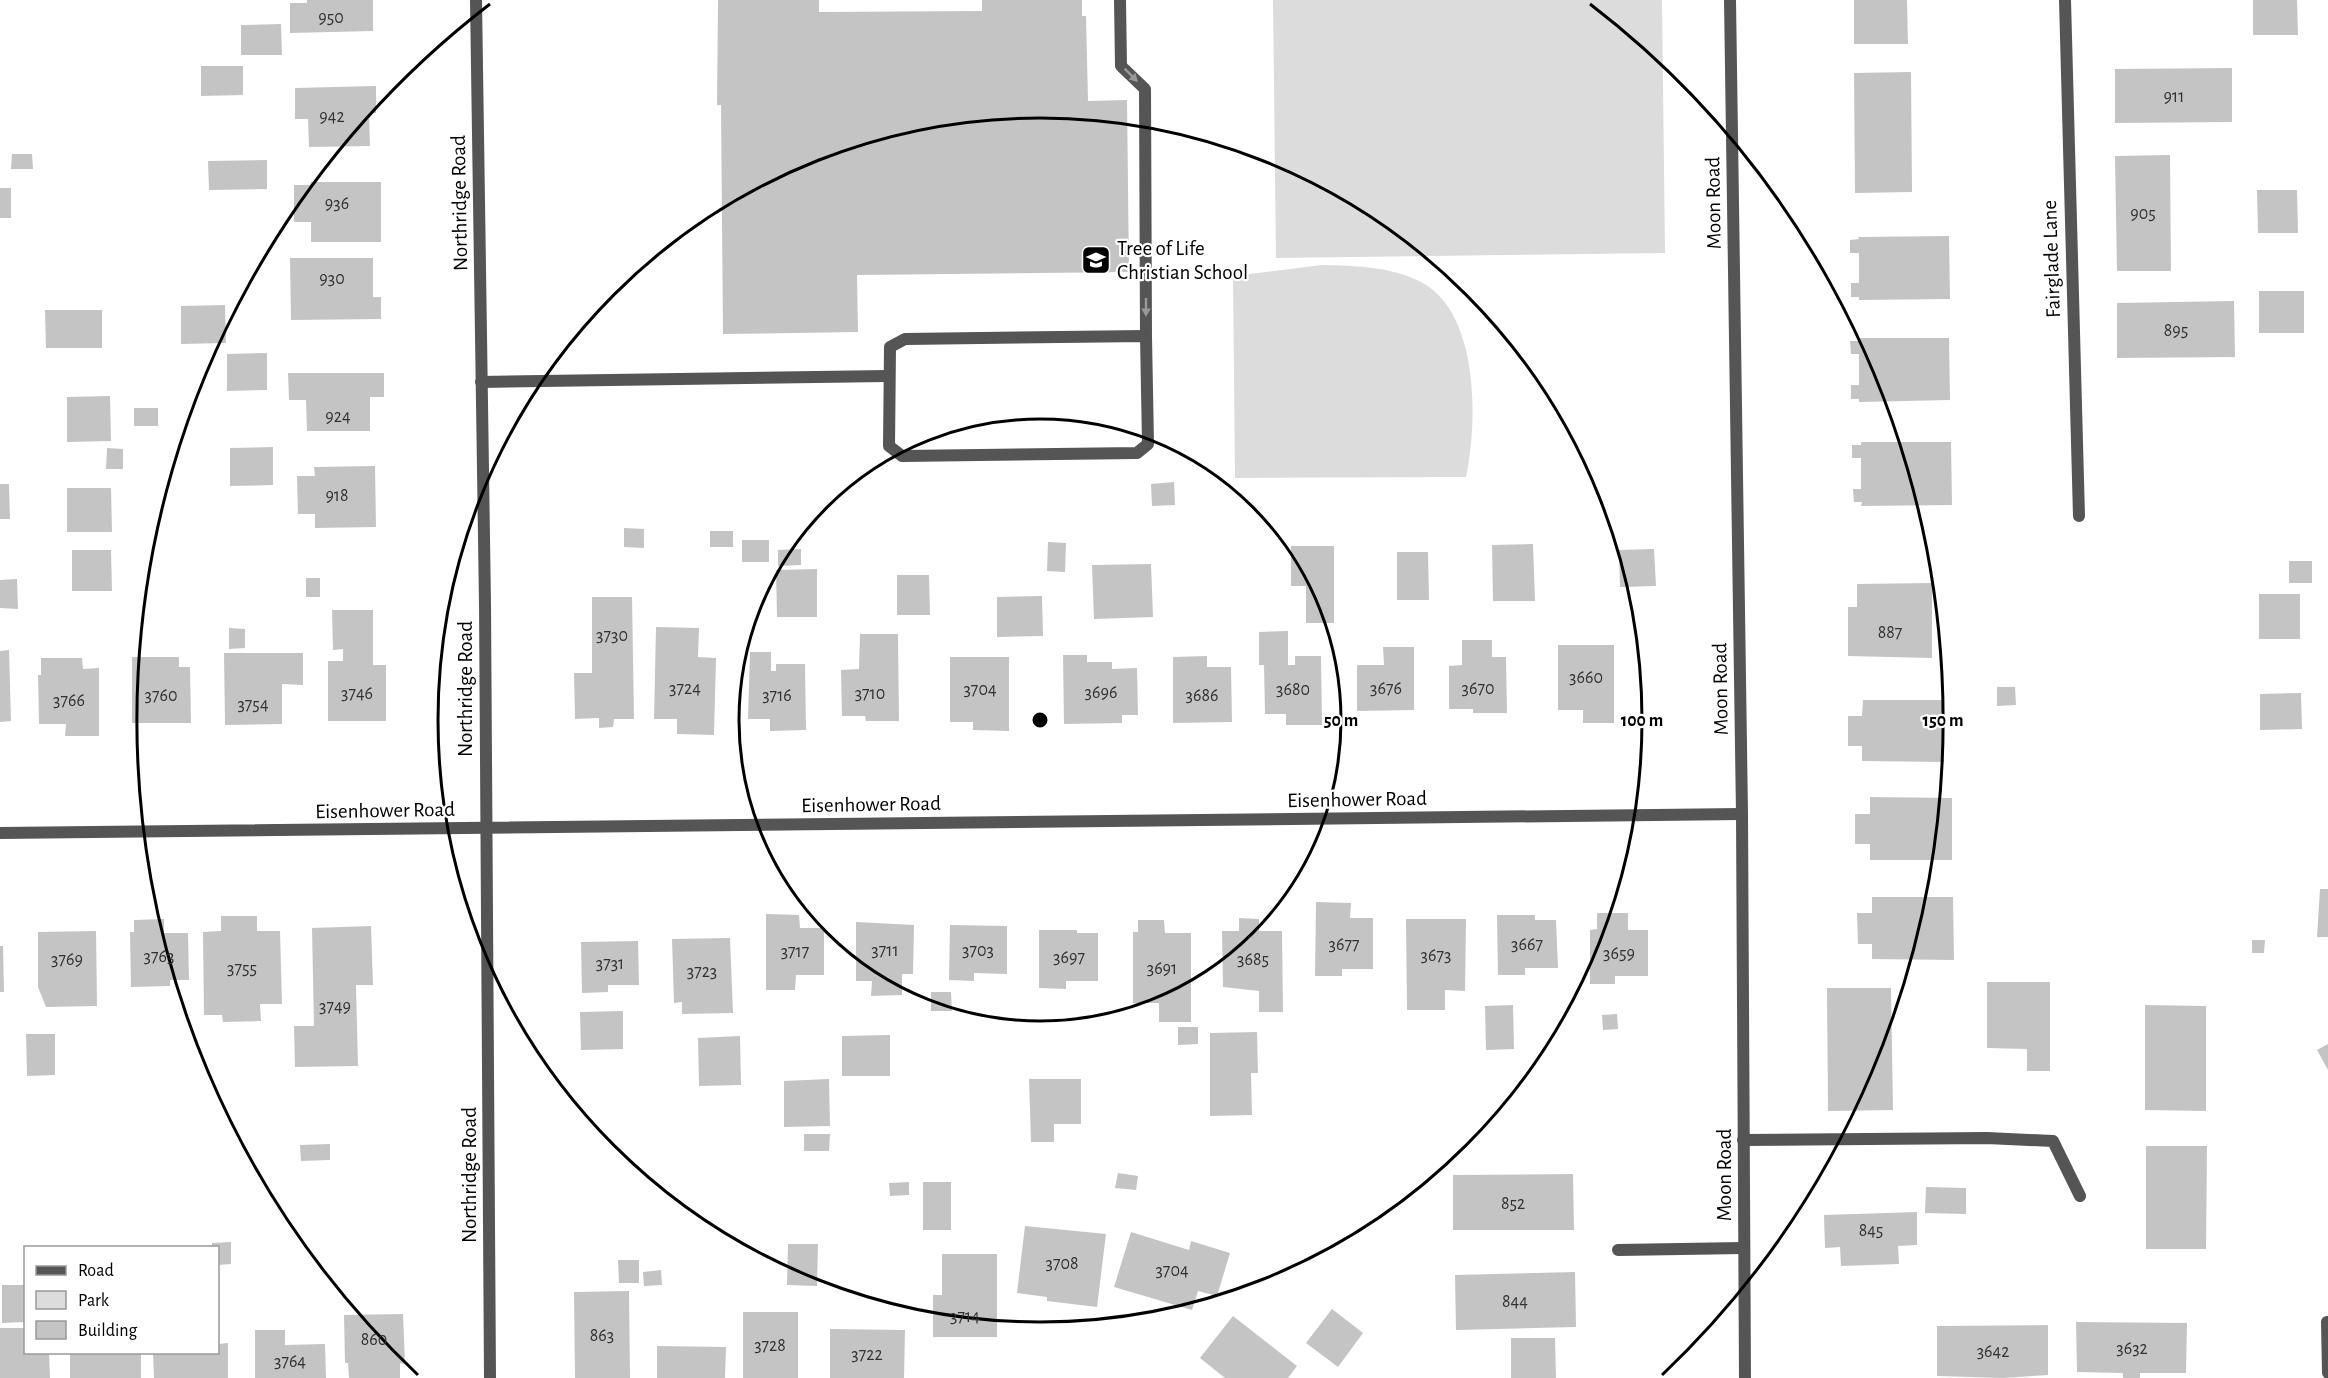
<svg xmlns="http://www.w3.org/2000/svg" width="2328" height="1378" viewBox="0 0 2328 1378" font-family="'Alegreya Sans',sans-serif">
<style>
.park{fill:#dcdcdc}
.building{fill:#c4c4c4}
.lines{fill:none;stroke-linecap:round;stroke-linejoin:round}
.lane{stroke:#555;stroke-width:12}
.street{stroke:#555;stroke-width:12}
.oneway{fill:#999}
.ring{fill:none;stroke:#000;stroke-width:3}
.labels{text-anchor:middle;stroke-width:4.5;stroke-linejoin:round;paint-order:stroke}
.number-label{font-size:18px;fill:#313131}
.street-label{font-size:21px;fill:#000;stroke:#fff}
.poi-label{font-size:21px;fill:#000;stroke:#fff;text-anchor:start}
.centre{fill:#000;stroke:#fff;stroke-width:3}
.ring-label{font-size:18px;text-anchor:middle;font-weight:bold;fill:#000;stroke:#fff;stroke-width:4.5;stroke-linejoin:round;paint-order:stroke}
</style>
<rect width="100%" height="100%" fill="#fff"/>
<g class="park">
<polygon points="1273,0 1662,0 1665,253 1276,258"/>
<path d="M1322,265C1355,266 1390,266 1421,282C1479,312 1478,421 1466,477L1235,478L1233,276Z"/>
</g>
<g class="building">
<polygon points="307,0 373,0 373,31 290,33 290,3 307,3"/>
<polygon points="718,0 819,0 819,12 982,11 982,0 1082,0 1082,16 1086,16 1088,101 1127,100 1129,272 857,275 858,332 723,334 721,105 717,105"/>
<polygon points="1854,0 1907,0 1908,44 1854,44"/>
<polygon points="2253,0 2297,0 2298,35 2253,35"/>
<polygon points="281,24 282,55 241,55 241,25"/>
<polygon points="201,66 243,66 243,95 201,96"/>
<polygon points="2232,68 2232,122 2115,123 2115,69"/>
<polygon points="1911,72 1912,192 1855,193 1854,73"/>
<polygon points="376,86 376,113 369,113 370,146 309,147 308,119 295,119 295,88"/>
<polygon points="12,154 32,154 33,169 11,169"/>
<polygon points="2170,155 2171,271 2117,271 2115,156"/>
<polygon points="267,160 267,189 209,190 208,161"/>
<polygon points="311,182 381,182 381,242 311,242 311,222 294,222 294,185 310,185"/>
<rect x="0" y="188" width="11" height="30"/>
<polygon points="2257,190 2297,190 2298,233 2258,233"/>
<polygon points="1949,236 1950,299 1859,300 1859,297 1851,297 1851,283 1859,283 1859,253 1850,253 1850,240 1859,239 1858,237"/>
<polygon points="290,258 373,258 373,297 381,297 381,319 291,320"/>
<rect x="2259" y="291" width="45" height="42"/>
<polygon points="2234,301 2235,357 2117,358 2117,303"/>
<polygon points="225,305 226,343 181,344 181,306"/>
<polygon points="45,310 102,310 102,348 46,348"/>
<polygon points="1859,338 1949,338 1950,400 1859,402 1859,399 1851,399 1851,385 1859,385 1859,354 1851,354 1850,341 1858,341"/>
<polygon points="267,353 267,390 227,391 227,354"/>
<polygon points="288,373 384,373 384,397 370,397 370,431 307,431 306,400 289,400"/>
<polygon points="110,396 111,441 67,442 67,397"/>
<rect x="134" y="408" width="24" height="18"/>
<polygon points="1861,442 1951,442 1952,505 1861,506 1862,502 1854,502 1853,489 1861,489 1861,458 1852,458 1852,445 1861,445"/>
<polygon points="273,447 273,485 230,486 230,448"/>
<polygon points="107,448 123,449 123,469 106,469"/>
<polygon points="375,466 376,527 315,528 315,514 298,514 297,476 315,476 314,467"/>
<polygon points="1174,482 1175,505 1152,506 1151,484"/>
<polygon points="0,484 9,484 10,519 0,519"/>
<polygon points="67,488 111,488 112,532 67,532"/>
<polygon points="624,528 644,529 644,548 624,547"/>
<rect x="710" y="531" width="23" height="16"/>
<rect x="742" y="540" width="27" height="22"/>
<polygon points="1048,542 1066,543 1065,572 1047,571"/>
<polygon points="1533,544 1535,601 1493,601 1492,545"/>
<polygon points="1291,546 1334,546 1334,623 1306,623 1306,586 1291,586"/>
<polygon points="801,549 801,565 778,566 778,550"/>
<polygon points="1654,549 1656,586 1620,587 1619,550"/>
<polygon points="72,550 111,550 112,591 72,591"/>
<polygon points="1397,552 1428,552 1429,600 1397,600"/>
<rect x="2289" y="561" width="23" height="22"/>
<polygon points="1151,564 1153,617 1094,619 1092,565"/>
<polygon points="817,569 817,617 777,617 776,570"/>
<polygon points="897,575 929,575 930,615 897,615"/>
<rect x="306" y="578" width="14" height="19"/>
<polygon points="17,579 18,609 0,608 0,580"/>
<polygon points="1932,583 1932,658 1848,656 1848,607 1857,607 1857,584"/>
<rect x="2259" y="594" width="41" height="45"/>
<polygon points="1042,596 1043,636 997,637 997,597"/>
<polygon points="592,597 632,597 634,719 614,719 613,727 599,728 599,718 575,719 574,673 592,673"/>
<polygon points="332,610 373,610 373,665 386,665 386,721 328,721 328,661 343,661 343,649 333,650"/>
<polygon points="656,627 699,628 698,657 716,658 714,735 677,734 677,719 654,719"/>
<polygon points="229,628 245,629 245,648 229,649"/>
<polygon points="1288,631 1288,665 1295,665 1295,656 1321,656 1322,725 1286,725 1286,714 1265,714 1264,665 1259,665 1259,632"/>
<polygon points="860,634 898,634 899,721 866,721 865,716 842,716 841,670 859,669"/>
<polygon points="1462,640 1492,640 1492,657 1506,657 1507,713 1473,713 1473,709 1449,709 1449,666 1462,665"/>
<polygon points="1558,645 1614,645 1614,723 1583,723 1583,710 1558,710"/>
<polygon points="1383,647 1414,647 1414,710 1357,711 1357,665 1384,665"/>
<polygon points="9,650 11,721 0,722 0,651"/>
<polygon points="750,652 771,652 771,671 776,671 776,664 805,664 806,730 770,731 770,719 748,719"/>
<polygon points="224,653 303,653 303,685 282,684 282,724 225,725"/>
<polygon points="1063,655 1087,655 1087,662 1112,662 1112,669 1137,668 1138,715 1122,715 1122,723 1064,724"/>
<polygon points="1207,656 1207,667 1231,667 1232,722 1173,723 1173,657"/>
<polygon points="132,657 179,657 179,667 190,667 191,723 132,723"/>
<polygon points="950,657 1009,657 1009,731 973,730 973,722 950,722"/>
<polygon points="41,658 82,658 83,669 99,668 99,736 65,736 66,724 39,724 38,675 41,675"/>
<polygon points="1997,687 2015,687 2016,705 1997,706"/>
<polygon points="2301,693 2302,729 2260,730 2260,694"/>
<polygon points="1863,700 1944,700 1944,762 1862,761 1862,746 1848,746 1848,716 1862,716"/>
<polygon points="1870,797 1952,798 1952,860 1870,860 1870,844 1855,844 1855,814 1870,814"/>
<polygon points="2320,889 2328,889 2328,937 2317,937"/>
<polygon points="1872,897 1953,897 1954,960 1872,959 1872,944 1858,944 1857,913 1872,913"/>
<polygon points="1316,902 1351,903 1350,918 1373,918 1373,969 1342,969 1342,976 1315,976"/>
<polygon points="1597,913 1628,913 1628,930 1648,930 1648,976 1615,976 1615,984 1590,984 1590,930 1597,929"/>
<polygon points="766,914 799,915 800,928 824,928 824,975 796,975 795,990 766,990"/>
<polygon points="1497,915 1535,915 1535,920 1556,920 1558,968 1525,968 1525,975 1498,975"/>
<polygon points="221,916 257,916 257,931 280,931 282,1004 260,1004 261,1021 223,1022 222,1015 204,1015 203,932 221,931"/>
<polygon points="1239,918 1259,919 1259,931 1282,931 1283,1012 1259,1012 1259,991 1223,987 1222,931 1239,931"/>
<polygon points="164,919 164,933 188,933 189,980 170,980 170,986 131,987 130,932 134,932 134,920"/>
<polygon points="1406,919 1466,919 1465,991 1445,990 1445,1010 1407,1010"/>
<polygon points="1138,920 1164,920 1165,933 1191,933 1191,1022 1159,1022 1159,1003 1133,1003 1133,932 1138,932"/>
<polygon points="856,922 914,925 913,974 902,974 902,995 871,996 872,981 856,981"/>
<polygon points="950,925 1007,926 1007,974 974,973 974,981 949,980"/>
<polygon points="371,926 373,985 356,985 358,1066 295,1067 294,1026 314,1026 312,928"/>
<polygon points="1039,930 1077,930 1077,933 1098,933 1098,981 1066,981 1066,989 1039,988"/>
<polygon points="96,931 97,1006 46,1007 38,987 38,932"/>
<polygon points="730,938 733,1013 682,1014 682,1002 674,1003 672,939"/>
<polygon points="2252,940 2265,940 2264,953 2252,953"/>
<polygon points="638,941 639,985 608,985 608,992 582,993 581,942"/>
<polygon points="0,946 3,946 4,992 0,992"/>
<polygon points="1987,982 2050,982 2050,1071 2027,1071 2027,1049 1987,1048"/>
<polygon points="1827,988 1891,988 1893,1110 1828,1111"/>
<polygon points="931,992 951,992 952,1011 931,1011"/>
<polygon points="1513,1005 1514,1049 1486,1050 1485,1006"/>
<polygon points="2145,1005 2206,1006 2206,1111 2145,1110"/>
<polygon points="623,1011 623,1049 581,1050 580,1012"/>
<polygon points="1617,1014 1618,1029 1603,1030 1602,1015"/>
<polygon points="1178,1027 1198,1027 1198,1044 1178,1045"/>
<polygon points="1257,1032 1258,1073 1251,1073 1252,1115 1210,1116 1210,1033"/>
<polygon points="26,1034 55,1034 55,1075 27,1076"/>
<polygon points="890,1035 890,1076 842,1076 842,1036"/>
<polygon points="740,1036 741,1085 699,1086 698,1038"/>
<polygon points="2328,1044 2328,1070 2317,1050"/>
<polygon points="829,1079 830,1126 784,1127 784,1081"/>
<polygon points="1029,1079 1081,1079 1081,1124 1054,1124 1054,1142 1031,1142"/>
<polygon points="804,1134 830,1134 829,1151 804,1151"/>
<polygon points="330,1144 330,1160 301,1161 300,1145"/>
<polygon points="2146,1146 2207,1146 2206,1249 2146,1249"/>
<polygon points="1118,1173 1138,1176 1136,1190 1115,1188"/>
<polygon points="1573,1174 1574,1230 1453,1230 1453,1175"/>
<polygon points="909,1182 909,1195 890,1196 889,1183"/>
<rect x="923" y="1182" width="28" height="48"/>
<polygon points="1926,1187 1966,1188 1966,1214 1925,1213"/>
<polygon points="1917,1212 1917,1245 1898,1246 1899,1264 1841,1266 1840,1247 1825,1248 1824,1215"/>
<polygon points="1025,1226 1106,1234 1097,1307 1047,1301 1047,1297 1017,1293"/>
<polygon points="1131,1232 1189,1250 1191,1241 1230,1253 1217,1296 1198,1291 1192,1310 1114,1287"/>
<polygon points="231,1242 231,1264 218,1265 218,1248 212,1248 212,1243"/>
<polygon points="788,1244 818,1244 817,1286 787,1285"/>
<polygon points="942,1254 997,1254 997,1337 933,1337 933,1295 942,1295"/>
<polygon points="618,1260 639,1260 639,1283 619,1283"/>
<polygon points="661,1270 662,1285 644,1286 643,1272"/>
<polygon points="1575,1272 1576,1327 1456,1330 1455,1275"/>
<polygon points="2,1285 26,1285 26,1322 2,1323"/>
<polygon points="629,1291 630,1378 575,1378 574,1292"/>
<polygon points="1332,1309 1363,1333 1338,1367 1306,1343"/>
<rect x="743" y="1312" width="55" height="66"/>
<polygon points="403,1314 405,1364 400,1363 400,1378 349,1378 348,1363 345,1363 344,1315"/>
<polygon points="1233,1316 1297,1366 1288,1378 1225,1378 1200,1358"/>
<polygon points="2076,1322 2187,1323 2186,1373 2140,1373 2140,1378 2123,1378 2123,1373 2077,1372"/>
<polygon points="2048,1325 2048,1375 2002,1378 1937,1376 1937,1326"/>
<polygon points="0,1328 26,1328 26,1352 49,1352 50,1378 0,1378"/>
<polygon points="830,1329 905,1330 904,1378 830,1378"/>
<polygon points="255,1330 285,1330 285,1345 325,1344 326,1378 255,1378"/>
<polygon points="1511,1338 1555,1338 1556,1378 1511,1378"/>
<polygon points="228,1343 228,1378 154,1378 153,1352 218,1352 218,1344"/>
<polygon points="657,1346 726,1347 725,1378 657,1378"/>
<rect x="70" y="1352" width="71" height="26"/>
</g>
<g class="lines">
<g class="lane">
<polyline points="1120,0 1121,66 1145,89 1146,336"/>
<polyline points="2065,0 2079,516"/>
<polygon points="1146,336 1148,444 1137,453 902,456 889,446 890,347 905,339"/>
<polyline points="481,382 888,376"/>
<polyline points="1743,1140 1987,1138 2053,1141 2080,1196"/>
<polyline points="1618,1250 1743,1248"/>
<polyline points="2327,1322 2328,1373"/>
</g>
<g class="street">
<polyline points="476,0 485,604 490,1378"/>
<polyline points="1730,0 1742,814 1745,1378"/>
<polyline points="0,833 1742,814"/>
</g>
</g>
<defs><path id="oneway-solid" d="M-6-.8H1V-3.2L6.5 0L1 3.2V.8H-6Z" transform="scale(1.5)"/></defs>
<g class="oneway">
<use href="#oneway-solid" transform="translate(1131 75) rotate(45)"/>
<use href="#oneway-solid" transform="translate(1146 307) rotate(90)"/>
</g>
<g class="ring">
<circle cx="1040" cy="720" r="301"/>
<circle cx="1040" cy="720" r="602"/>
<path d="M418 1375A903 903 0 0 1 490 4M1590 4A903 903 0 0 1 1662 1375"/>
</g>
<defs>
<g id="school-square" transform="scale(1.5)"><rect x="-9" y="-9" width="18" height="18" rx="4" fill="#000" stroke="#fff"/><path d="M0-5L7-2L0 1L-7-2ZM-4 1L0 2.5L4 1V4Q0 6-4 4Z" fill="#fff"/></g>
</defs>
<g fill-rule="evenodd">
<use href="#school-square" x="1096" y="260"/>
</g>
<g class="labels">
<g class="number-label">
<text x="331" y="23">950</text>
<text x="2174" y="102">911</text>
<text x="332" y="122">942</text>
<text x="337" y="209">936</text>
<text x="2143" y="219">905</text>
<text x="332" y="284">930</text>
<text x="2176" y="336">895</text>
<text x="338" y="422">924</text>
<text x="337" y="501">918</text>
<text x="1890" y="638">887</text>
<text x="612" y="641">3730</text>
<text x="1586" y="683">3660</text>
<text x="685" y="694">3724</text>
<text x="1386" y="694">3676</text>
<text x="1478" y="694">3670</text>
<text x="980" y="695">3704</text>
<text x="1293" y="695">3680</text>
<text x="1101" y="698">3696</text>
<text x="357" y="699">3746</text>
<text x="870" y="699">3710</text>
<text x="161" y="701">3760</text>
<text x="777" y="701">3716</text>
<text x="1202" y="701">3686</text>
<text x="69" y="706">3766</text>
<text x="253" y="710">3754</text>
<text x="1344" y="950">3677</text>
<text x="1527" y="950">3667</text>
<text x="885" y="956">3711</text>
<text x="978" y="956">3703</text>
<text x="795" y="957">3717</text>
<text x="1619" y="959">3659</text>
<text x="1436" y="961">3673</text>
<text x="159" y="962">3763</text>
<text x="1069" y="963">3697</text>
<text x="67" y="965">3769</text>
<text x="1253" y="965">3685</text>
<text x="610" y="969">3731</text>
<text x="242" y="974">3755</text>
<text x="1162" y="974">3691</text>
<text x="702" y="977">3723</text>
<text x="335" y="1012">3749</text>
<text x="1513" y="1209">852</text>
<text x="1871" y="1236">845</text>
<text x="1062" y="1269">3708</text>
<text x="1172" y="1276">3704</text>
<text x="1515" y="1307">844</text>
<text x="965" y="1322">3714</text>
<text x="602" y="1341">863</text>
<text x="374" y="1345">860</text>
<text x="770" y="1351">3728</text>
<text x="2132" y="1354">3632</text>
<text x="1993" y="1357">3642</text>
<text x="867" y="1360">3722</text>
<text x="290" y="1367">3764</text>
</g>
<g class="street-label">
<text transform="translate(459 203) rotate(-91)" y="7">Northridge Road</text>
<text transform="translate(1713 203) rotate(-91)" y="7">Moon Road</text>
<text transform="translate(2051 259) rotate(-92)" y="7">Fairglade Lane</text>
<text transform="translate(465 689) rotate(-90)" y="7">Northridge Road</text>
<text transform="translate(1720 689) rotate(-91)" y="7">Moon Road</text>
<text transform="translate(1357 799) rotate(-1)" y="7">Eisenhower Road</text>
<text transform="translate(871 804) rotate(-1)" y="7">Eisenhower Road</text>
<text transform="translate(385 810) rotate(-1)" y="7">Eisenhower Road</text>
<text transform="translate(469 1175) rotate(-90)" y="7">Northridge Road</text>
<text transform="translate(1724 1175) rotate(-90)" y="7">Moon Road</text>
</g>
<g class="poi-label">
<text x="1117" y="255">Tree of Life<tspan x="1117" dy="24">Christian School</tspan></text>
</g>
</g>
<circle cx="1040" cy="720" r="9" class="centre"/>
<g class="ring-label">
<text x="1341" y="726">50 m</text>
<text x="1642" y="726">100 m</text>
<text x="1943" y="726">150 m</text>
</g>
<rect x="24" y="1246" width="195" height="108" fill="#ffffff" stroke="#999999" stroke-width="1.5"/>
<rect x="36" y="1266" width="30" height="9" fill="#555555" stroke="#999999" stroke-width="1.5"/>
<text x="78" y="1276" font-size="18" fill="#000000">Road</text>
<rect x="36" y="1291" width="30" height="18" fill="#dcdcdc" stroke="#999999" stroke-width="1.5"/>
<text x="78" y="1306" font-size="18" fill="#000000">Park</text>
<rect x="36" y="1321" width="30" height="18" fill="#c4c4c4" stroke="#999999" stroke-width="1.5"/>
<text x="78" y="1336" font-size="18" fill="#000000">Building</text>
</svg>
